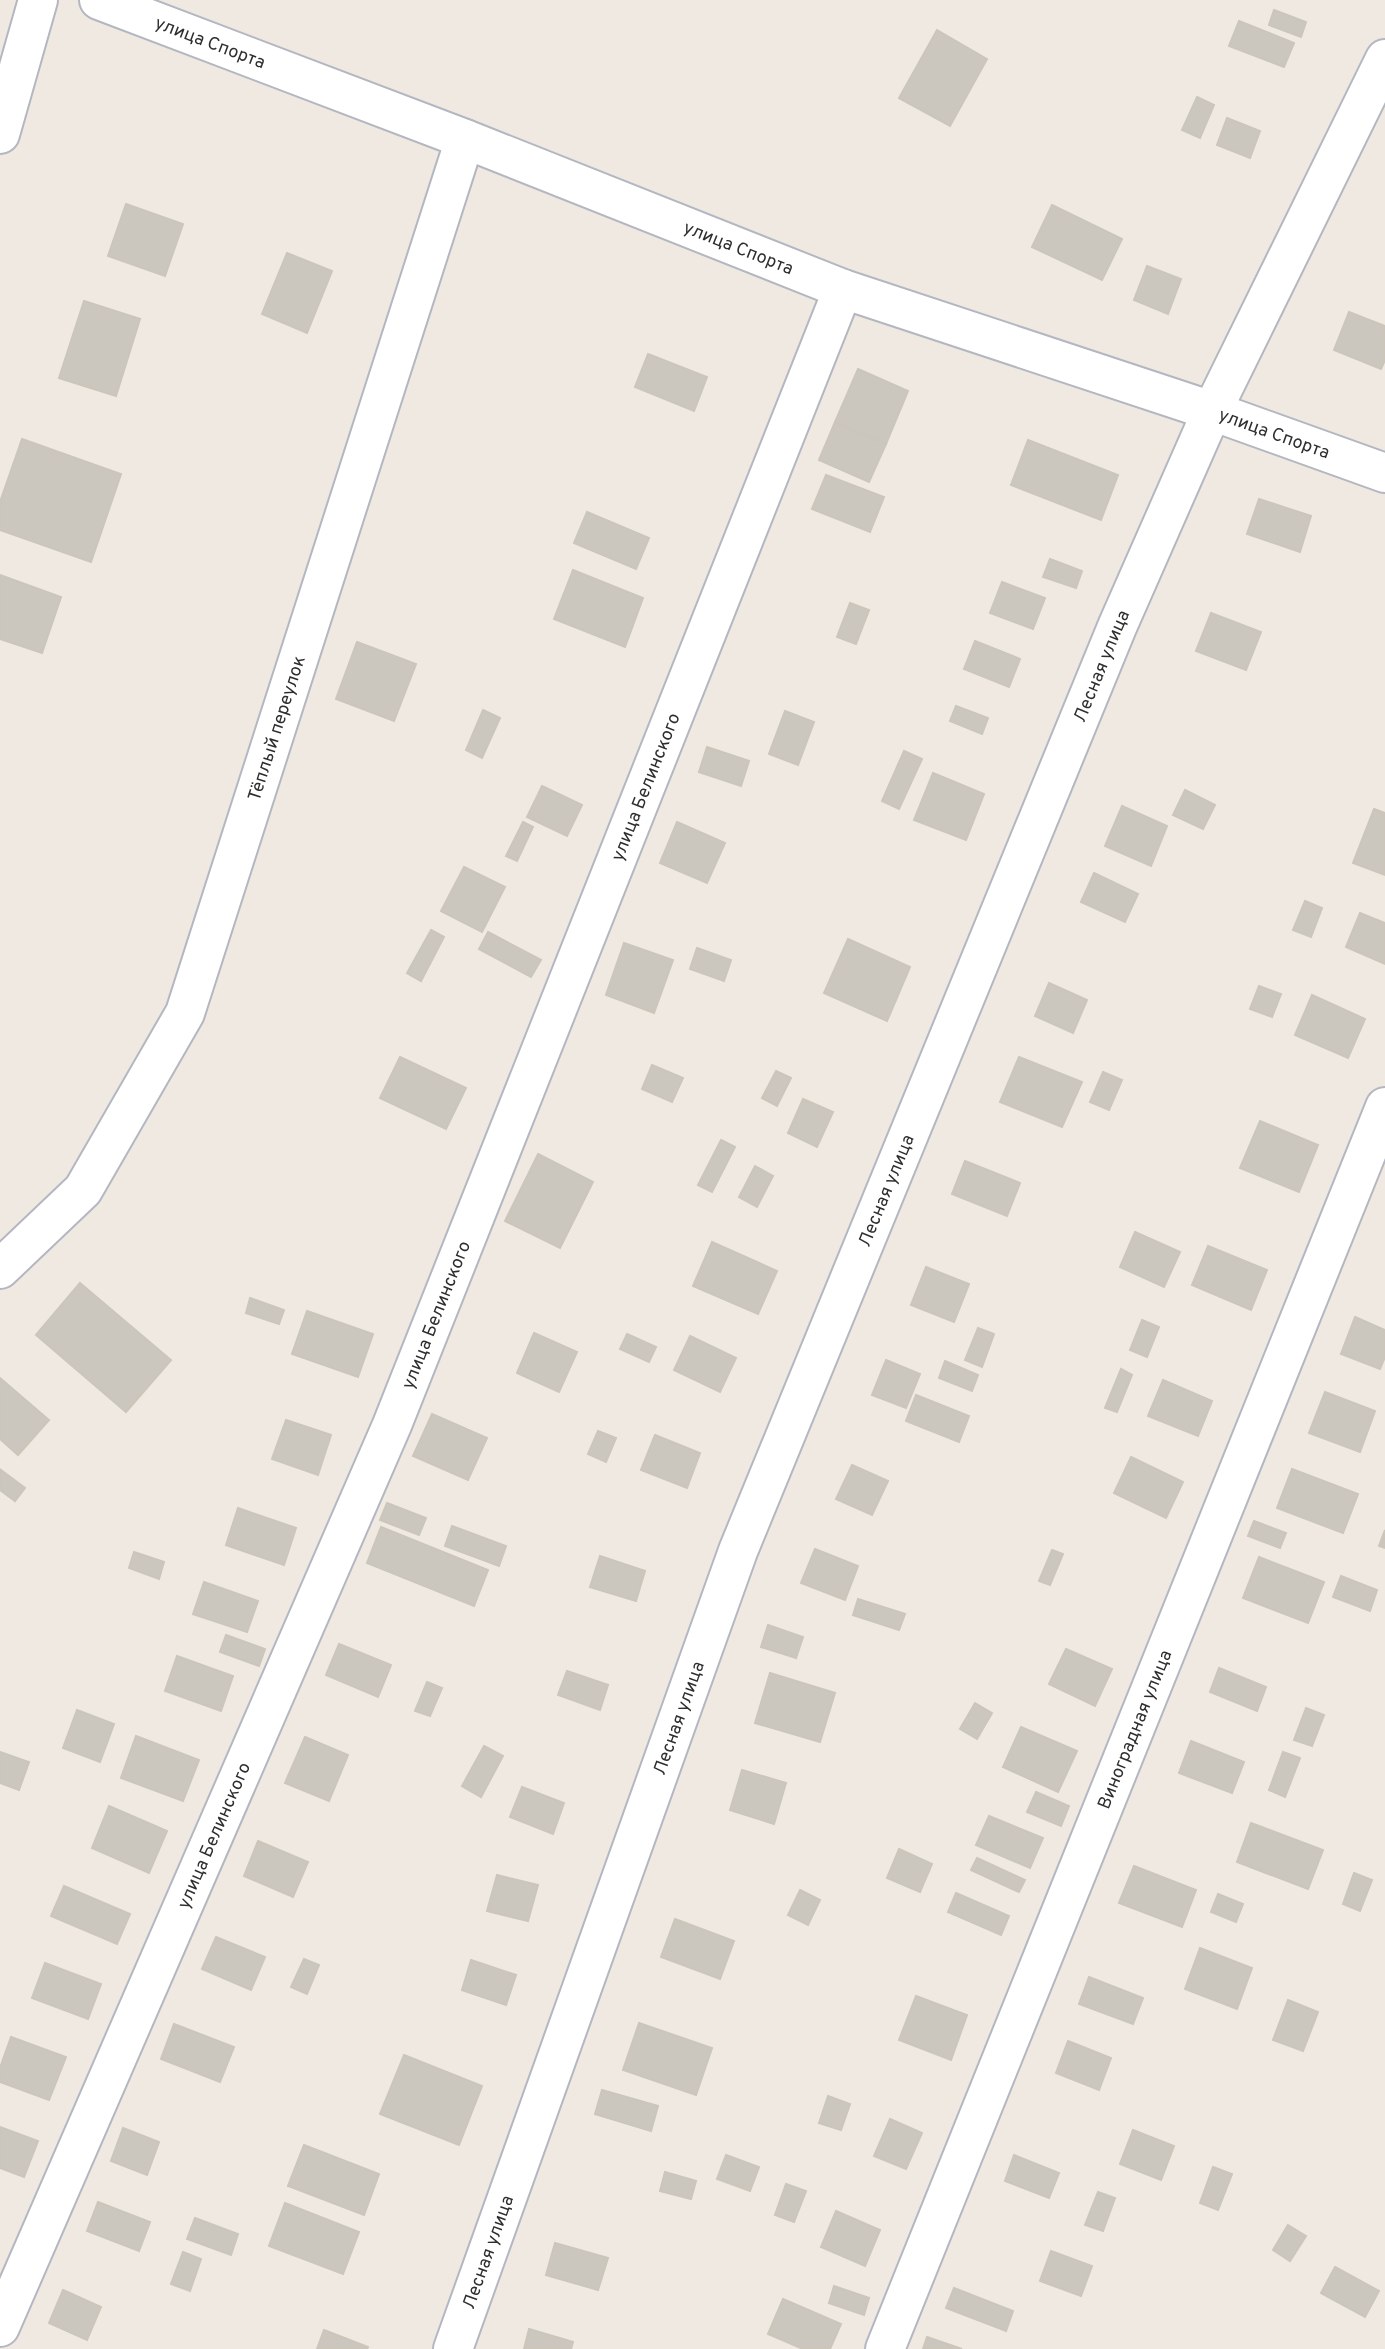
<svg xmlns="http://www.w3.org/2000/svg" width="1385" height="2349" viewBox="0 0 1385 2349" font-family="Overpass,sans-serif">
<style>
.building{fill:#cbc7bf;stroke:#cbc5ba;stroke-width:2}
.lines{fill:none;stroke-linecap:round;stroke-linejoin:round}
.minor-casing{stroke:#b4b7c1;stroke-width:42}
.minor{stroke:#fff;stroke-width:38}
.labels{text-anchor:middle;stroke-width:5;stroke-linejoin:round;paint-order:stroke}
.street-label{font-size:18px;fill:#2e2e2e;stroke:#fff}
</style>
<rect width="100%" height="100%" fill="#efe9e1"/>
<g class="building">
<polygon points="1274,10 1306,22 1301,37 1269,25"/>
<polygon points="1239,21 1294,43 1284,67 1229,46"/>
<polygon points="937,30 987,59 950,126 899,98"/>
<polygon points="1197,97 1214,105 1200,138 1182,130"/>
<polygon points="1227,118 1260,131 1250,158 1217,145"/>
<polygon points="126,204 183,224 165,276 108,256"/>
<polygon points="1052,205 1122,239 1102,280 1032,247"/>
<polygon points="287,253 332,271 307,333 262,314"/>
<polygon points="1147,266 1181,279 1168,314 1134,300"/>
<polygon points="84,301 140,319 116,396 59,378"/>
<polygon points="1349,312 1385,326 1385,360 1381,369 1334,350"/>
<polygon points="648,354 707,377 694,411 635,387"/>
<polygon points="858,369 908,391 886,444 835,422"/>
<polygon points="835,422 886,444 869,482 819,460"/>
<polygon points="22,439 121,474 91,562 0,530 0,502"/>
<polygon points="1028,440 1118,475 1101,520 1011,485"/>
<polygon points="826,475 884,497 870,532 812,509"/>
<polygon points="1259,499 1311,516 1300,552 1247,534"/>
<polygon points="587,512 649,538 636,569 574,543"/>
<polygon points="1050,559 1082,571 1076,588 1043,577"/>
<polygon points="573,570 643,598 625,647 554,619"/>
<polygon points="0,575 61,597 42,653 0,639"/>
<polygon points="1002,582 1045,598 1033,629 990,613"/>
<polygon points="850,603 869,610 856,644 837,637"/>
<polygon points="1211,613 1261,632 1246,670 1196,651"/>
<polygon points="975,641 1020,659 1009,687 964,669"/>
<polygon points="357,642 416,664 394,721 336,699"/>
<polygon points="956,706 988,718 982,734 950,721"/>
<polygon points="483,710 500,718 482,758 466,750"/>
<polygon points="785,711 814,722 798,765 769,754"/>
<polygon points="707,747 749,761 741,786 699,772"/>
<polygon points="904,751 922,759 899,809 882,801"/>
<polygon points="933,773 984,794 966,840 914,820"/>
<polygon points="542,786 582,805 567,836 527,817"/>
<polygon points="1185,790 1215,805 1203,829 1173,815"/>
<polygon points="1122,806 1167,826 1151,866 1105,846"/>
<polygon points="1374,809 1385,813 1385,875 1353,863"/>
<polygon points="523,822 533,827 517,861 506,856"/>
<polygon points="677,822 725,843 707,883 660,863"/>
<polygon points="464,867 505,887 482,932 441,911"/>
<polygon points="1094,873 1138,894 1125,922 1081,902"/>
<polygon points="1305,901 1322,908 1311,937 1293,930"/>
<polygon points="1360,913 1385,923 1385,964 1346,947"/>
<polygon points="431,930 444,937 421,981 407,973"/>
<polygon points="488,932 541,960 531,977 479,949"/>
<polygon points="848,939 910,967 887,1021 824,993"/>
<polygon points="624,943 673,960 654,1013 606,995"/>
<polygon points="697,948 731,960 724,981 690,969"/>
<polygon points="1049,983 1087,1000 1073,1033 1035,1016"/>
<polygon points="1259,986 1281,994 1272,1017 1250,1009"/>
<polygon points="1312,995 1365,1019 1348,1058 1295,1035"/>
<polygon points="400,1057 466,1088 446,1129 380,1098"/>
<polygon points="1019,1057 1082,1082 1062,1127 1000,1102"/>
<polygon points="652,1065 683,1078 672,1102 642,1089"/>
<polygon points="776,1071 791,1078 777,1106 762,1098"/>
<polygon points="1103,1072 1122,1080 1109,1110 1090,1102"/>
<polygon points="803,1099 833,1112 817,1147 788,1133"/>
<polygon points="1260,1121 1318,1145 1299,1192 1240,1168"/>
<polygon points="721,1140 735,1147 712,1192 698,1185"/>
<polygon points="538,1154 593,1182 560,1248 505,1221"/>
<polygon points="965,1161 1020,1183 1007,1216 952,1194"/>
<polygon points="755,1166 773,1176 757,1207 739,1197"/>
<polygon points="1135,1232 1180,1252 1164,1287 1120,1267"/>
<polygon points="712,1242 777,1271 758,1314 693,1286"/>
<polygon points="1208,1246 1267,1270 1251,1310 1192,1285"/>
<polygon points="926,1267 969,1284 954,1322 911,1305"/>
<polygon points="80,1283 171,1360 126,1412 36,1335"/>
<polygon points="250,1298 284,1310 279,1324 246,1313"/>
<polygon points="307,1311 373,1334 358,1377 292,1354"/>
<polygon points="1355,1317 1385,1330 1385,1357 1380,1369 1341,1354"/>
<polygon points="1142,1320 1159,1327 1147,1357 1130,1350"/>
<polygon points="978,1328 994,1334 982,1367 965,1360"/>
<polygon points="534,1333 577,1352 559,1392 517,1373"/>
<polygon points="627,1334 656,1347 649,1362 620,1349"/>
<polygon points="690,1336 736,1358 720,1392 674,1370"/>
<polygon points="886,1360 920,1374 906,1408 872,1395"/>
<polygon points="945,1361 978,1375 972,1391 939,1378"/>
<polygon points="1121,1369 1132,1375 1117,1412 1105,1408"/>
<polygon points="0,1378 49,1420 18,1455 0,1439"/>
<polygon points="1163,1380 1212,1401 1198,1436 1148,1416"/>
<polygon points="1325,1392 1375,1411 1360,1452 1309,1433"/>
<polygon points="916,1395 969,1416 959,1442 906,1421"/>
<polygon points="432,1414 487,1438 468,1480 413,1456"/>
<polygon points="286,1420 331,1435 318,1475 272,1459"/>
<polygon points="598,1431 616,1438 606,1462 588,1454"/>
<polygon points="655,1435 700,1453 687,1488 641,1470"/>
<polygon points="1131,1457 1183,1482 1166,1518 1114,1493"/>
<polygon points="852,1465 888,1481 872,1515 836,1499"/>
<polygon points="1292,1469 1358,1494 1343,1533 1277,1508"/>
<polygon points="1,1470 25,1488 15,1501 0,1490"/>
<polygon points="387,1503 426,1518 419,1535 380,1520"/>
<polygon points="238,1508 296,1528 284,1565 226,1545"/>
<polygon points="1254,1521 1286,1533 1280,1548 1248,1536"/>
<polygon points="452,1526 506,1546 499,1566 445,1546"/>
<polygon points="381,1527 488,1570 474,1606 367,1563"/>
<polygon points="1385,1530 1385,1548 1379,1546"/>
<polygon points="815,1549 858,1566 845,1600 801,1583"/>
<polygon points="1052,1550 1063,1554 1050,1585 1039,1581"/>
<polygon points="134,1552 164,1562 159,1579 129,1568"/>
<polygon points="600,1556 645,1571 636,1601 590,1587"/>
<polygon points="1259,1557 1324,1582 1308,1623 1243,1598"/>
<polygon points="1341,1576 1377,1590 1370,1611 1333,1597"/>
<polygon points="204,1582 258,1601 247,1632 193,1614"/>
<polygon points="858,1599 905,1614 899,1630 853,1615"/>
<polygon points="768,1625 803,1637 796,1658 761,1647"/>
<polygon points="226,1635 265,1649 259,1666 220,1652"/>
<polygon points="339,1644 391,1665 378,1697 326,1675"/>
<polygon points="1066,1649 1112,1669 1095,1706 1049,1684"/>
<polygon points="177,1656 233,1676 221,1711 165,1691"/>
<polygon points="1219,1668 1266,1687 1257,1711 1210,1692"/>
<polygon points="567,1671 608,1685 600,1710 558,1695"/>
<polygon points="770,1673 835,1693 820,1742 755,1723"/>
<polygon points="427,1682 442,1688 430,1716 415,1711"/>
<polygon points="975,1703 992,1713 977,1739 960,1729"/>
<polygon points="1306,1708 1324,1715 1312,1746 1294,1740"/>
<polygon points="77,1710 114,1724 100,1762 63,1748"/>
<polygon points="1021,1727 1077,1751 1058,1792 1003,1767"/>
<polygon points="136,1736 199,1760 183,1801 121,1778"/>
<polygon points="305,1737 348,1755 329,1801 285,1783"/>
<polygon points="1191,1741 1244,1762 1232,1793 1179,1773"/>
<polygon points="484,1746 503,1756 481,1797 462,1786"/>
<polygon points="0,1752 29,1762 19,1790 0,1783"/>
<polygon points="1283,1752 1300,1758 1285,1797 1269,1790"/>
<polygon points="742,1770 786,1783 774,1824 730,1810"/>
<polygon points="522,1787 564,1803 553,1834 510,1817"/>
<polygon points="1036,1792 1069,1806 1061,1826 1027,1812"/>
<polygon points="109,1806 167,1831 149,1873 92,1848"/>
<polygon points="989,1816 1043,1838 1030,1868 976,1845"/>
<polygon points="1251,1823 1323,1850 1308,1889 1237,1862"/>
<polygon points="258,1841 308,1862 293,1897 244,1876"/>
<polygon points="899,1849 932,1864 920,1892 887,1878"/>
<polygon points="977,1858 1025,1880 1019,1892 971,1870"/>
<polygon points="1134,1866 1196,1890 1182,1927 1119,1903"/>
<polygon points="1354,1873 1372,1880 1360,1911 1343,1904"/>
<polygon points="497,1875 538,1885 528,1921 487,1911"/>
<polygon points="64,1886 130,1914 117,1944 51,1916"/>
<polygon points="800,1890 820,1900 808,1925 788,1915"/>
<polygon points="956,1893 1009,1916 1001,1935 948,1912"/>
<polygon points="1218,1894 1243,1904 1236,1922 1211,1912"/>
<polygon points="675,1919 734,1941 720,1979 661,1957"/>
<polygon points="216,1937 265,1957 251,1990 202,1969"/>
<polygon points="1200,1948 1252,1968 1237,2009 1185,1989"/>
<polygon points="304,1959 319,1965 307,1994 291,1987"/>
<polygon points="471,1960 516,1975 506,2005 462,1990"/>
<polygon points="45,1963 101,1984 88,2019 32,1998"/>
<polygon points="1089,1977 1143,1998 1133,2024 1079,2004"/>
<polygon points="916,1996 967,2015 951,2060 899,2040"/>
<polygon points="1288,2000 1318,2012 1303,2051 1273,2040"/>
<polygon points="639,2023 712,2048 696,2095 623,2070"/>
<polygon points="174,2024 234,2047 220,2082 161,2059"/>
<polygon points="11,2037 66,2057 49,2100 0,2082 0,2068"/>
<polygon points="1068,2041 1111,2058 1099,2090 1056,2073"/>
<polygon points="404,2055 482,2086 459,2145 380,2114"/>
<polygon points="602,2090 658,2106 651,2131 595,2114"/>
<polygon points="828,2096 850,2104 841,2130 819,2123"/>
<polygon points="890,2119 922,2133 906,2169 874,2156"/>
<polygon points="0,2127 38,2141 24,2177 0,2168"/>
<polygon points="123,2128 159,2142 147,2175 111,2161"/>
<polygon points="1133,2130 1174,2146 1161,2180 1120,2164"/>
<polygon points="304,2145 379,2174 364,2215 288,2186"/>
<polygon points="726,2155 759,2167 750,2191 717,2179"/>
<polygon points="1014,2155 1059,2173 1049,2198 1005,2181"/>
<polygon points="1213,2167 1232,2174 1218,2210 1200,2203"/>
<polygon points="665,2172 696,2181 691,2199 660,2191"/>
<polygon points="786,2184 806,2191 794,2222 775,2215"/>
<polygon points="1098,2192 1115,2198 1103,2231 1085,2225"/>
<polygon points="98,2202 150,2222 139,2251 87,2231"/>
<polygon points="285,2203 359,2232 343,2274 269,2246"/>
<polygon points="836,2211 880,2230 865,2266 821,2247"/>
<polygon points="195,2218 238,2234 231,2255 187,2239"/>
<polygon points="1288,2225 1306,2236 1290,2261 1273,2250"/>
<polygon points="555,2243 608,2258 598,2290 546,2275"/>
<polygon points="1051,2251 1092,2266 1081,2296 1040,2281"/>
<polygon points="183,2252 201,2259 190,2291 171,2284"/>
<polygon points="1335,2267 1379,2291 1365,2317 1321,2293"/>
<polygon points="834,2286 869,2298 864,2315 829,2303"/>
<polygon points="954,2288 1013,2311 1006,2331 946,2308"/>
<polygon points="63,2290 101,2307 87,2340 49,2323"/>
<polygon points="783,2299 841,2324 830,2349 803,2349 768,2334"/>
<polygon points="529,2329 573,2342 571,2349 524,2349"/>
<polygon points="324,2330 368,2347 367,2349 317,2349"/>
<polygon points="927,2337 962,2349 923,2349"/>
</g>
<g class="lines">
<g class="minor-casing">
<g id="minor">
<path id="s1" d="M99,0L465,139L843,289L1212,411L1385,473"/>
<polyline points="0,134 38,0"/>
<path id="s2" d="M0,1269L83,1190L185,1013L465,139"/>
<path id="s3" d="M0,2327L392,1425L843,289"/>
<path id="s4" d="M453,2349L738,1551L1117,627L1212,411L1385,59"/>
<path id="s5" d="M885,2349L1385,1107"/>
</g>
</g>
<use href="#minor" class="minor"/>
</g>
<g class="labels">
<g class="street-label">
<text dy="6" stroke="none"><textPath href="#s1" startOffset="119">улица Спорта</textPath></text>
<text dy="6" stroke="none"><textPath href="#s1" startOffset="686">улица Спорта</textPath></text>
<text dy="6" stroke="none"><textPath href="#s1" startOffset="1253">улица Спорта</textPath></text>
<text dy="6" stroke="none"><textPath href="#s4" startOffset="1804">Лесная улица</textPath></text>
<text dy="6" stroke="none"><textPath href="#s2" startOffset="618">Тёплый переулок</textPath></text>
<text dy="6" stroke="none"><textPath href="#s3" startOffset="1670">улица Белинского</textPath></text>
<text dy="6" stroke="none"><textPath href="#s4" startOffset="1237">Лесная улица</textPath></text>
<text dy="6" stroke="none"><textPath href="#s3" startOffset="1102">улица Белинского</textPath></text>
<text dy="6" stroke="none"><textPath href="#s4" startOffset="670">Лесная улица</textPath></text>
<text dy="6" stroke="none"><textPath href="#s5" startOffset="668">Виноградная улица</textPath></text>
<text dy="6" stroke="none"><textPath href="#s3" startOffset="536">улица Белинского</textPath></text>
<text dy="6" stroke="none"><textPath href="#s4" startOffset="103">Лесная улица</textPath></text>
</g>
</g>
</svg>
